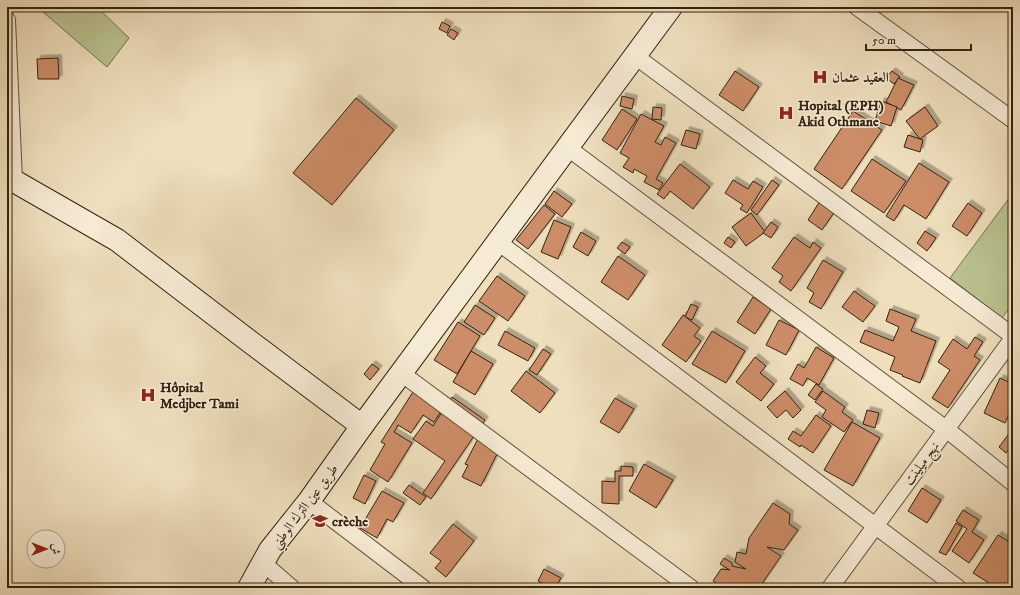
<svg xmlns="http://www.w3.org/2000/svg" width="1020" height="595" viewBox="0 0 1020 595" font-family="'IM FELL DW Pica',Amiri,serif">
<style>
.green{fill:#bac190;stroke:#767250}
.building{fill:#cd8d67;stroke:#33240f;filter:url(#shadow)}
.lines{fill:none;stroke-linecap:round;stroke-linejoin:round}
.minor-casing{stroke:#62533a;stroke-width:18}
.secondary-casing{stroke:#33240f;stroke-width:24}
.minor{stroke:#f5ead4;stroke-width:16}
.secondary{stroke:#f5ead4;stroke-width:22}
.labels{text-anchor:middle;stroke-width:3;stroke-linejoin:round;paint-order:stroke}
.poi-label{font-size:14px;font-weight:bold;fill:#33240f;stroke:#f5ead4;text-anchor:start}
.street-label{font-size:14px;fill:#33240f;stroke:#f5ead4}
</style>
<defs>
<filter id="shadow"><feDropShadow dx="3.5" dy="-3.5" stdDeviation="0" flood-color="#0004"/></filter>
</defs>
<rect width="100%" height="100%" fill="#efdfbd"/>
<filter id="stains"><feTurbulence type="fractalNoise" baseFrequency=".005" numOctaves="4"/><feColorMatrix values="0 0 0 0 .2 0 0 0 0 .09 0 0 0 0 .02 0 0 0 .5 -.17"/></filter>
<radialGradient id="worn" r=".72"><stop offset=".6" stop-color="#630" stop-opacity="0"/><stop offset="1" stop-color="#630" stop-opacity=".3"/></radialGradient>
<g class="green">
<polygon points="47,7 97,7 129,38 107,67 43,12"/>
<polygon points="1013,193 1013,303 1002,318 950,278"/>
</g>
<g class="building">
<polygon points="442,22 450,26 447,33 439,29"/>
<polygon points="451,29 458,33 454,40 447,35"/>
<polygon points="58,58 59,79 38,79 37,59"/>
<polygon points="735,71 759,87 743,111 719,95"/>
<polygon points="892,71 900,77 894,84 886,78"/>
<polygon points="898,78 914,85 901,110 886,102"/>
<polygon points="622,96 634,99 632,109 620,106"/>
<polygon points="356,98 394,130 332,205 293,173"/>
<polygon points="881,101 897,107 891,126 875,121"/>
<polygon points="653,107 662,108 661,120 652,119"/>
<polygon points="925,107 938,126 920,139 906,121"/>
<polygon points="622,109 637,119 617,150 602,140"/>
<polygon points="853,111 882,130 842,189 814,169"/>
<polygon points="641,114 664,126 655,142 661,145 665,137 676,143 656,179 663,183 659,190 644,182 647,176 634,169 633,173 623,167 629,158 620,153"/>
<polygon points="686,130 700,134 696,149 681,145"/>
<polygon points="908,135 923,140 920,152 904,147"/>
<polygon points="872,159 906,181 884,213 851,191"/>
<polygon points="919,163 949,182 926,219 904,205 894,221 886,216"/>
<polygon points="680,164 710,187 693,209 670,191 664,199 657,194"/>
<polygon points="733,180 748,189 753,181 763,187 747,213 740,209 743,205 725,193"/>
<polygon points="772,180 779,185 757,215 751,210"/>
<polygon points="554,191 572,204 562,217 545,204"/>
<polygon points="820,201 835,211 822,230 808,220"/>
<polygon points="968,203 982,213 967,236 952,226"/>
<polygon points="544,205 555,214 528,249 516,240"/>
<polygon points="751,213 765,232 746,246 732,227"/>
<polygon points="554,220 571,227 558,259 541,252"/>
<polygon points="771,222 778,227 771,238 763,233"/>
<polygon points="925,231 936,238 927,251 917,243"/>
<polygon points="581,232 596,241 588,256 573,247"/>
<polygon points="728,237 735,242 731,248 724,243"/>
<polygon points="794,237 810,248 813,242 821,248 791,291 779,282 783,276 772,268"/>
<polygon points="622,242 630,247 625,254 617,248"/>
<polygon points="618,256 645,275 628,300 601,282"/>
<polygon points="823,260 843,272 821,309 809,302 814,293 807,288"/>
<polygon points="497,276 525,296 508,321 479,301"/>
<polygon points="854,291 875,306 863,322 842,307"/>
<polygon points="753,297 771,309 755,334 737,322"/>
<polygon points="691,304 698,307 692,320 685,317"/>
<polygon points="475,305 495,318 484,335 464,322"/>
<polygon points="890,309 916,319 911,331 936,341 920,383 902,376 903,375 890,370 895,357 860,342 865,330 893,341 899,327 886,321"/>
<polygon points="683,315 700,328 694,336 701,341 686,362 662,345"/>
<polygon points="779,320 799,330 786,355 766,345"/>
<polygon points="458,322 480,336 457,374 434,360"/>
<polygon points="505,331 535,348 528,361 498,345"/>
<polygon points="712,331 745,351 726,383 692,364"/>
<polygon points="975,337 983,342 974,356 980,360 948,408 932,398 950,370 938,362 953,339 967,349"/>
<polygon points="816,347 834,358 819,385 807,378 803,386 790,379 798,364 804,368"/>
<polygon points="543,349 551,354 537,375 529,370"/>
<polygon points="471,351 493,364 475,395 453,382"/>
<polygon points="755,357 766,366 760,373 774,384 761,401 736,382"/>
<polygon points="372,364 379,369 370,380 364,374"/>
<polygon points="526,371 555,393 540,413 511,391"/>
<polygon points="1000,378 1013,384 1013,405 1005,423 984,413"/>
<polygon points="418,384 447,402 434,422 423,415 411,433 398,425 394,432 412,443 388,482 370,470 385,444 381,442"/>
<polygon points="816,384 823,389 815,400 808,395"/>
<polygon points="785,391 801,410 793,418 786,410 777,418 767,407"/>
<polygon points="823,391 845,407 842,412 853,420 844,432 822,417 826,410 815,402"/>
<polygon points="452,397 485,420 431,499 423,493 445,461 413,439 426,421 433,426"/>
<polygon points="615,398 634,409 619,433 600,422"/>
<polygon points="867,410 879,413 875,428 863,424"/>
<polygon points="816,415 831,426 813,453 801,445 800,447 788,439 793,431 801,436"/>
<polygon points="852,422 880,438 853,486 824,470"/>
<polygon points="1011,431 1013,433 1013,444 1006,453 999,447"/>
<polygon points="481,433 498,452 481,486 462,477 468,465 465,464"/>
<polygon points="644,464 673,480 656,508 629,491"/>
<polygon points="621,466 633,467 633,476 619,476 619,504 602,503 602,481 615,482 615,471 621,471"/>
<polygon points="364,475 376,481 365,504 353,498"/>
<polygon points="409,485 426,497 420,505 403,493"/>
<polygon points="922,488 941,500 927,523 908,511"/>
<polygon points="382,491 404,503 393,522 387,519 377,538 360,528"/>
<polygon points="773,503 790,514 789,524 798,530 784,550 767,547 781,556 759,588 726,588 722,587 713,581 721,569 730,570 720,564 724,558 732,563 732,566 746,569 735,562 737,552 746,554 749,538"/>
<polygon points="963,510 979,520 972,532 984,540 969,563 952,551 967,529 956,521"/>
<polygon points="956,523 962,527 946,555 939,552"/>
<polygon points="453,524 474,541 446,577 435,568 441,561 430,553"/>
<polygon points="998,535 1011,543 1013,539 1013,588 997,588 973,573"/>
<polygon points="544,569 561,578 555,588 552,588 538,581"/>
</g>
<g class="lines">
<g class="minor-casing">
<g id="minor">
<polyline points="857,7 1013,120"/>
<polyline points="7,20 14,181"/>
<polyline points="635,56 1013,336"/>
<polyline points="568,148 946,429 1013,483"/>
<polyline points="498,242 958,588"/>
<polyline points="401,373 691,588"/>
<polyline points="309,501 423,588"/>
<polyline points="263,563 292,588"/>
<polyline points="830,588 1013,338"/>
</g>
</g>
<g class="secondary-casing">
<g id="secondary">
<polyline points="7,178 14,181 117,240 249,341 362,426"/>
<polyline points="249,588 270,550 309,501 362,426 671,7"/>
</g>
</g>
<use href="#minor" class="minor"/>
<use href="#secondary" class="secondary"/>
</g>
<defs>
<g id="hospital-bare" transform="scale(1.2)"><path d="M-5-5h3v3.5h4V-5h3V5h-3V1.5h-4V5h-3Z" fill="#8f2418" stroke="#f5ead4" stroke-width="2.5" paint-order="stroke"/></g>
<g id="school-bare" transform="scale(1.2)"><path d="M0-5L7-2L0 1L-7-2ZM-4 1L0 2.5L4 1V4Q0 6-4 4Z" fill="#8f2418" stroke="#f5ead4" stroke-width="2.5" paint-order="stroke"/></g>
</defs>
<g fill-rule="evenodd">
<use href="#hospital-bare" x="820" y="77"/>
<use href="#hospital-bare" x="786" y="113"/>
<use href="#hospital-bare" x="148" y="395"/>
<use href="#school-bare" x="320" y="521"/>
</g>
<g class="labels">
<g class="poi-label">
<text x="832" y="82">العقيد عثمان</text>
<text x="798" y="110">Hopital (EPH)<tspan x="798" dy="16">Akid Othmane</tspan></text>
<text x="160" y="392">Hôpital<tspan x="160" dy="16">Medjber Tami</tspan></text>
<text x="332" y="526">crèche</text>
</g>
<g class="street-label">
<text transform="translate(921 463) rotate(-54)" y="5">نهج ميلينت</text>
<text transform="translate(304 506) rotate(-53)" y="5">طريق عين الترك الوطني</text>
</g>
</g>
<rect width="1020" height="595" fill="none" stroke="#efdfbd" stroke-width="24"/>
<rect x="8" y="8" width="1004" height="579" fill="none" stroke="#33240f" stroke-width="2"/>
<rect x="12" y="12" width="996" height="571" fill="none" stroke="#33240f"/>
<g transform="translate(46 549) rotate(90)"><circle r="19" fill="#f5ead4" stroke="#a79b85"/>
<path d="M0-3L7 15L0 10L-7 15Z" fill="#8f2418"/>
<text y="-6" font-size="11" font-weight="bold" text-anchor="middle" fill="#33240f">ش</text>
</g>
<path d="M866 44v6h105v-6" fill="none" stroke="#33240f" stroke-width="2"/>
<text x="872" y="44" font-size="12" fill="#33240f" stroke="#f5ead4" stroke-width="3" paint-order="stroke">50 m</text>
<rect width="100%" height="100%" filter="url(#stains)"/>
<rect width="100%" height="100%" fill="url(#worn)"/>
</svg>
